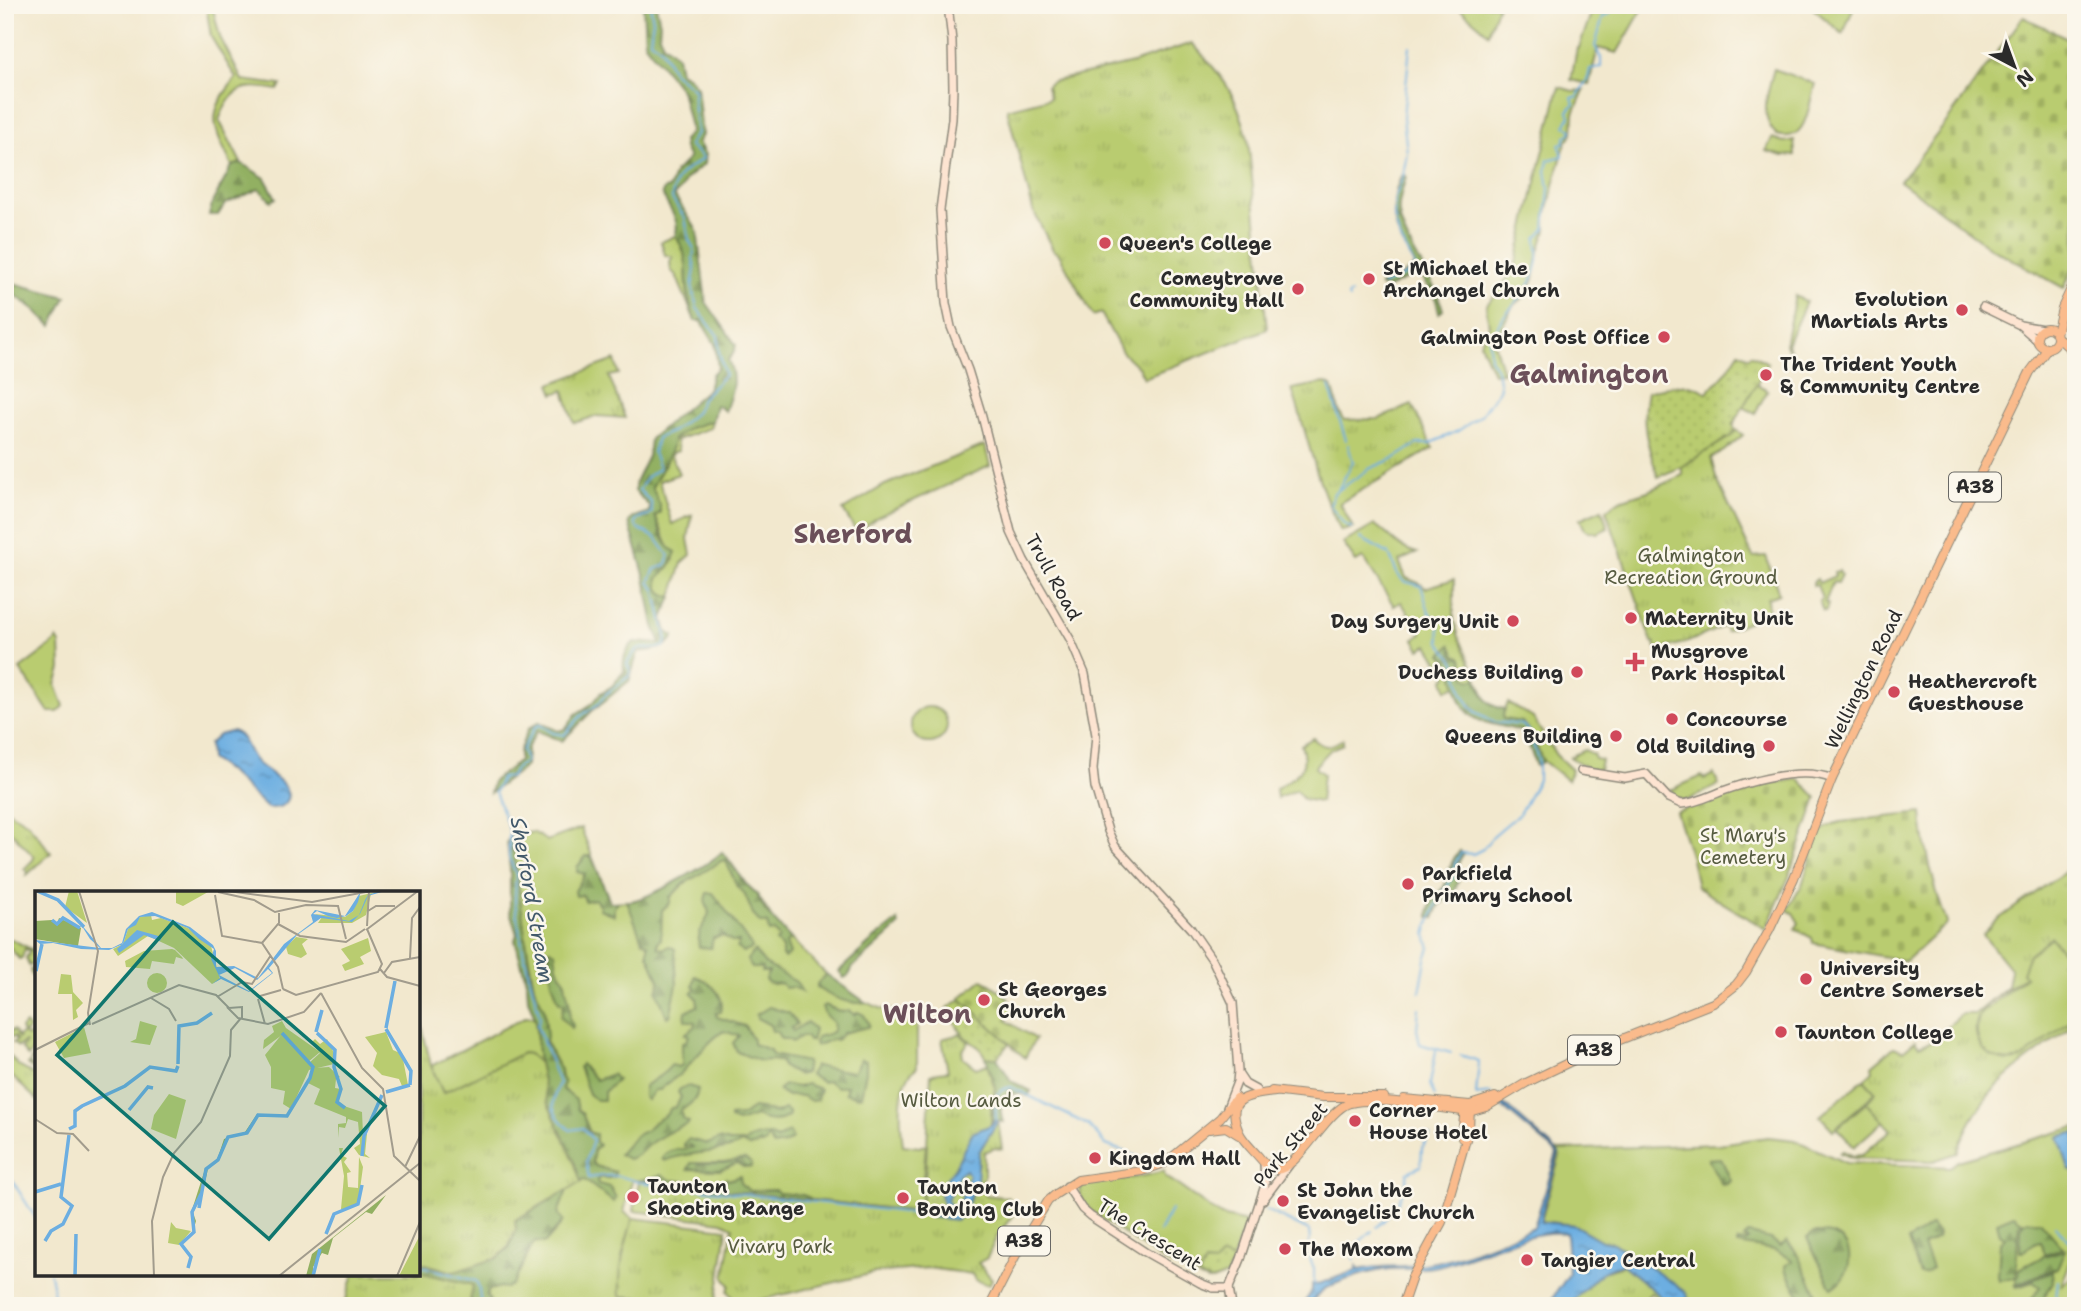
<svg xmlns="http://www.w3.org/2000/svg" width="2081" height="1311" viewBox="0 0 2081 1311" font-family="'Shantell Sans',sans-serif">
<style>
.grass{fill:#b9cc70;stroke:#727c4e;stroke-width:2}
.forest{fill:url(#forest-firs);stroke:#5e6e46;stroke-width:2}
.cemetery{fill:url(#cemetery-stones);stroke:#727c4e;stroke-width:2}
.park{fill:url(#park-tufts);stroke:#727c4e;stroke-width:2}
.garden{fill:url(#garden-dots);stroke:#727c4e;stroke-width:2}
.water{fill:url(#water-ripples);stroke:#4c6c86;stroke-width:2;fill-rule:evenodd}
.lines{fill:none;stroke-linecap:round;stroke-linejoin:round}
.stream{stroke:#6caee1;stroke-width:2}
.secondary-casing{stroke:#8e8a7c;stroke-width:10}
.primary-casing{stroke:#8e8a7c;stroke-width:10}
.secondary{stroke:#fde4d1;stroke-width:7}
.primary{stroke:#fabb8c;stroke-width:8}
.poi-dot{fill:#d1495b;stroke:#fbf7ec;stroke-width:2.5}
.labels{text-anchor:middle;stroke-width:5;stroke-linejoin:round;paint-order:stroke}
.shield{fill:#fbf7ec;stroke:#696865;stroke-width:2}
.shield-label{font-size:18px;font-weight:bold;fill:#2b2b2b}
.poi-label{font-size:19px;font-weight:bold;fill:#2b2b2b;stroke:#fbf7ec;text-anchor:start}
.park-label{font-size:19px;fill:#565b40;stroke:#fbf7ec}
.street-label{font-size:19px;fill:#2b2b2b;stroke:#fbf7ec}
.water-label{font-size:21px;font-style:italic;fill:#42596b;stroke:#fbf7ec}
.district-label{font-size:26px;font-weight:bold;fill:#6b4f59;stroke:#fbf7ec}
.inset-river{fill:none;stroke:#6caee1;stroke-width:3.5}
.inset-road{fill:none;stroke:#a29c8d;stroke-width:2}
.view{fill:#0f766e;fill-opacity:0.15;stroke:#0f766e;stroke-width:3.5}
.inset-edge{fill:none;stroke:#2b2b2b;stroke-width:3.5}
</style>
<defs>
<pattern id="forest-firs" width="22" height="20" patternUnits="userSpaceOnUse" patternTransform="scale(1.75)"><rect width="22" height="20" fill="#92b062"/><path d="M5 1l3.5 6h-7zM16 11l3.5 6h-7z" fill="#778f51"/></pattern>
<pattern id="cemetery-stones" width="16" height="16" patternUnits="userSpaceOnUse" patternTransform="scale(1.75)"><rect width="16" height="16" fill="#b9cc70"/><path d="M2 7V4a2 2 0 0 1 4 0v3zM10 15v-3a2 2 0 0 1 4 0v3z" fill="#9faf61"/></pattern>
<pattern id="park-tufts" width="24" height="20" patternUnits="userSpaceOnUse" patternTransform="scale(1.75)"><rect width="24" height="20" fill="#b9cc70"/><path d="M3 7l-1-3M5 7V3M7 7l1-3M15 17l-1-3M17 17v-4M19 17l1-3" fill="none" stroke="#9faf61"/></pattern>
<pattern id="garden-dots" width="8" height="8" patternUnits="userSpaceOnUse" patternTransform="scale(1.75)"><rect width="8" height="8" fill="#b9cc70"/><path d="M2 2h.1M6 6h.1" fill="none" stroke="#9faf61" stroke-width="1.8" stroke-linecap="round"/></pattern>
<pattern id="water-ripples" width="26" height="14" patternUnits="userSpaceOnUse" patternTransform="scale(1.75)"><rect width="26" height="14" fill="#6caee1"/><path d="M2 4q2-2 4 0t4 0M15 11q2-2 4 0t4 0" fill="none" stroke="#598eb7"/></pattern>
</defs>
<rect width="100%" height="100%" fill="#fbf7ec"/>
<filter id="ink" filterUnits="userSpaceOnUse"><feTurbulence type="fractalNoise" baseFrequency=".0143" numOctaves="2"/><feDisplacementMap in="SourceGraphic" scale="14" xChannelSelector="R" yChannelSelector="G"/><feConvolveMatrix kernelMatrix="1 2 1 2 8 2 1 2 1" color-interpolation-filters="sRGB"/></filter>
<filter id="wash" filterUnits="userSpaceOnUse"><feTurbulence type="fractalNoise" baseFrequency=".00686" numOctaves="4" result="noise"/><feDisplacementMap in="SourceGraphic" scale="28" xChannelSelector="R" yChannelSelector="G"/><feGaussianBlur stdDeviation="1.57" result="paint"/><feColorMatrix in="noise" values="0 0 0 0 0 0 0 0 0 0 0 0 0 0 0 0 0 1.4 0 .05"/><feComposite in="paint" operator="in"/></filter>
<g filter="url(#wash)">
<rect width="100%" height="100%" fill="#f2e8ce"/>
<g class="grass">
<path d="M206,5H212L220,37L242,80L281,85L278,90C244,84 232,86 219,120L241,163L232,166C213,125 205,116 236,78L211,37Z"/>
<polygon points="1456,5 1498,5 1488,33 1459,8"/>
<polygon points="1594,5 1645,5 1617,53 1598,48 1589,84 1571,80 1577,48 1579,48"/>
<polygon points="1809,5 1854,5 1854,6 1843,34"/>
<path d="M1774,69L1815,84C1808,105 1808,144 1777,135C1758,119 1768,89 1774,69Z"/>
<polygon points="1559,87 1573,91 1584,90 1574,113 1573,133 1566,142 1559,166 1546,216 1546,230 1539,251 1534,279 1528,294 1512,307 1494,343 1503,372 1493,373 1480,343 1489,326 1486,306 1510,275 1517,261"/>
<polygon points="1772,138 1784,142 1794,140 1795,155 1783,156 1766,151"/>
<path d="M675,236C688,251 686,269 687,287C688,299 691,310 695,321L676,275L671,271L670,261L673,257L665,255L661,242Z"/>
<polygon points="1795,296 1806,302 1787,344 1791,351 1785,345"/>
<polygon points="1756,384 1768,390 1755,413 1743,407"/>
<path d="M712,421L710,428L676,440L678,451L672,453L671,456L679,474L659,481L672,524L692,515L688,539L691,555L682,563L672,597C660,594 657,590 658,578L674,560L655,515L660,513L652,487C659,474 672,454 673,439L689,428Z"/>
<polygon points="985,445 990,466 877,517 862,529 859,536 843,510 885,485"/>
<polygon points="1602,509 1608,528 1597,533 1585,530 1580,519"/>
<path d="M1375,525C1389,534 1398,549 1417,553L1399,561L1406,578L1421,584L1425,588L1454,579V620L1459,637L1487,701L1494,708L1505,709L1508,703L1533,718L1556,755L1572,770L1567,780L1543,761L1536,766L1525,733C1509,724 1479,727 1468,711C1462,704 1459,693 1456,685L1447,690L1444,680L1448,677L1428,645L1420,649L1414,639L1422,634L1401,602L1394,606L1363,558L1356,562L1343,543Z"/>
<polygon points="1839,571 1841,575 1837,583 1833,582 1825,603 1828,604 1826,611 1823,611 1819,601 1822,599 1817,585 1813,586 1813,582 1817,579 1819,583 1835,576 1834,572"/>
<polygon points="57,639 60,644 61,669 56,685 64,706 58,712 49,712 20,669 53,644"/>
<circle cx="929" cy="725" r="18"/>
<path d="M1313,738C1324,750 1330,747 1343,739V744L1331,749L1316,765L1315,768L1323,774L1320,802L1303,799L1296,790L1277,798L1276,789C1293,776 1311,772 1301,745Z"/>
<polygon points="1584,750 1593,754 1595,759 1601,760 1599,769 1589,769 1570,757"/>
<polygon points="1714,774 1719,785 1686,801 1676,798 1670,789 1673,789 1702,776 1704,779"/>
<path d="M581,828L610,902L627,901L632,911L670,898L682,885L727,857L746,884L757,894L775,923L828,976L865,1002L883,1009L917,1014V1067C896,1083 900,1121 903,1145L919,1147L926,1145L920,1212L632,1180L624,1212L633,1218L622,1257L716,1306H493L486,1295L489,1290L513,1284L534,1242L545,1243L561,1225L558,1213L567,1190L581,1182L591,1170L596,1134L590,1133L582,1114L562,1089L560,1070L545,1041L546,1025L544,1009L534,987L521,912L512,836L533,832L547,841Z"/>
<path d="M2051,937L2067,957L2062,961L2076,968V1017L2023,1058C1992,1071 1968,1044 1980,1014L2025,977L2021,973L2029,954Z"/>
<polygon points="527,1016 535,1018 539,1063 529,1054 523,1053 443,1093 431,1066"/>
<polygon points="1864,1079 1876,1092 1833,1130 1820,1116"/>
<polygon points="1866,1103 1883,1121 1854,1147 1837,1128"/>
<polygon points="2076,1127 2076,1132 2059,1137 2073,1172 2076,1173 2076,1247 2061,1286 2076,1273 2076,1299 2064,1306 1692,1306 1684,1291 1613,1243 1602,1241 1574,1225 1541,1221 1560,1156 1558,1150 1718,1144 1768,1137 1795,1140 1846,1163 1950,1167 1958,1161"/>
<path d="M1163,1171L1165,1176L1221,1216L1246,1222L1227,1275L1212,1281H1207L1164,1261L1093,1213L1085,1205L1079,1194L1082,1186C1109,1178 1137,1180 1163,1171Z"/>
</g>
<g class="forest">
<path d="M643,5H656L660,23L659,35L663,43L677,56L680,72L689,77L697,87L702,135L698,142L705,155L704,164L686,179L681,189L674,195L697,230L706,302L736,345L733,354L728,360C737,379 732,392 725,411L716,405L712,421L689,428L673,439C672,455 659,473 652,487L660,505V513L655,516C660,528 663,546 676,552C671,565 669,568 658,578C657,590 661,594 672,597L663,618L667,632L674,636C667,650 653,650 638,652L629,681L592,711L562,741L537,731L527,748L526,766L490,793L493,781L519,761V752L528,729L539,722L558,731L565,729L576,714L593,703L601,693L612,686L624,671C622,658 625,651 634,642L661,644L654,626L645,578L629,522L634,517L649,512L650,507L635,491V483L648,456L650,439L708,389L712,374L718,368L715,344L701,321H695C691,310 688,299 687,287C686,269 688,251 675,236C682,220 667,208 662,193L665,189L669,188L675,172L689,158L684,148L683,140L691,132L681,90L645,44Z"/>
<polygon points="241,163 265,178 276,198 271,201 259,189 225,204 218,215 209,215 213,201 232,166"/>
<path d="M1401,176H1406C1403,188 1397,203 1399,214C1405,249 1434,276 1443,310L1439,313L1436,300L1419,273L1388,288L1380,287L1381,283L1399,277L1413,268L1414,263C1394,234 1387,210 1401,176Z"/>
<polygon points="5,281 66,297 52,326 34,309 5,288"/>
<path d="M1451,645L1456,655L1462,658L1466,677L1471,680L1476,678C1483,694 1486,707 1505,709L1503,715L1504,719L1522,722L1529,731L1543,761L1536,766L1525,733C1508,724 1482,727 1469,713C1453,697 1459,670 1442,654Z"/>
<polygon points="512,836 529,963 534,987 544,1009 547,1037 545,1041 560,1070 560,1076 564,1083 562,1089 576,1100 578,1110 582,1113 590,1133 596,1134 596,1142 599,1145 594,1150 592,1162 595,1166 615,1172 614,1177 606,1179 600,1177 597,1181 598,1184 610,1187 616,1198 614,1202 583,1179 581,1182 572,1156 547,1102 539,1063 535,1018 528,999 527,984 515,940 517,934 510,911 510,869 507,841"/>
<path d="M1460,851L1463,854L1457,865L1459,879L1455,890L1439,906L1434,918L1429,917C1429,895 1442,896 1446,882C1449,870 1451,860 1460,851Z"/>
<path d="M722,852L746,884L757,894L765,911L791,939L786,943L790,954L784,958L782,956V948L776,942L779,938L774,931L769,932L767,923H760L753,914L744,893L737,887L726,861L723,860L682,885L670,898V903L662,910L661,939L658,942V947L663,949L669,946L675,949L677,985L670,1016L667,1017L657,991L660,982L648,954V944L642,940L627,901C643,903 710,864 722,852Z"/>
<polygon points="586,856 591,856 610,902 617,902 614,908 614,915 599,909 600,906 595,899 585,901 583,895 576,896 575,891 585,874 577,872 577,867"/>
<path d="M707,893H713L752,947L750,950L743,952L737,948L739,942H733L723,936L713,938L711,948L699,947C696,933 705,925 709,913L705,900Z"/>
<polygon points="898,921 899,926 853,967 849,975 844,978 839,971 873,940"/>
<path d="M550,949L555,952C556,962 557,972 565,980C565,991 570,999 570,1009C570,1017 567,1018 573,1025L572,1029L561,1017L564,1003L559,1002L552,982L548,950Z"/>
<polygon points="754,951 765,964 796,982 802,992 793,987 785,988 781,983 773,984 767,982 765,979 769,972 761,972 762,968 752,968 747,960"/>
<path d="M826,974L865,1002C851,1006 829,996 817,988V984Z"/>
<path d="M695,976C709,981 726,995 721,1012L716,1013L717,1017L745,1026L753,1040V1044L770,1050L772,1055L807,1062L805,1073L798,1075L783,1067L781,1062L772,1060L760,1061L737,1052L733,1043L739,1036L724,1031C710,1038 692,1063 679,1075C672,1080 666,1084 660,1090H655L647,1100L644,1097V1086C652,1081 667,1073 671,1065L679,1067L682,1065V1043L687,1040L689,1035L685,1034L694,1027L695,1022L685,1020L686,1011L698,1006L697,998L692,993L696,988L693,986Z"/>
<path d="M825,1005L841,1012L849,1010L854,1015L858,1012L864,1015L869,1024L868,1027L843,1033L837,1040L832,1039L816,1046L814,1043L817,1037C826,1034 837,1035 833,1022L825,1015L822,1007Z"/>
<polygon points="769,1007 789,1013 797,1024 791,1028 793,1031 807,1022 814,1030 811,1041 808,1041 806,1037 802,1036 793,1042 787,1039 781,1039 777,1032 772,1031 770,1025 757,1018 756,1015"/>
<path d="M986,1057L997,1058L1011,1081L1031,1091L1028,1096C1008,1088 996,1102 1003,1122L997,1121L991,1125L995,1088Z"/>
<polygon points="861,1059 866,1061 866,1072 861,1096 858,1097 845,1093 847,1086 837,1087 828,1081 822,1082 810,1075 815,1066 853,1072"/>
<polygon points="581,1064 596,1080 612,1074 617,1080 604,1092 604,1100 596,1100 589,1094 579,1067"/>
<polygon points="806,1084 820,1089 817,1100 811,1101 803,1096 788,1096 778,1090 784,1085 798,1087"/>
<path d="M688,1086L698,1089C697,1101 690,1103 681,1111L682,1118L689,1122L688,1124C674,1128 663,1135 652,1142C642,1149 640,1156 628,1159L619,1154L636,1135L647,1130L654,1122L666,1115L671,1108L676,1107L681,1097L678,1092L680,1089Z"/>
<path d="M753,1108C761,1109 770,1110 777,1113L784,1109L789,1112V1115C781,1124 765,1121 756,1116L738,1122L730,1119V1117L741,1116Z"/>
<path d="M788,1132L790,1133L792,1139L785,1144L773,1146L769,1138L766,1139V1143C760,1147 755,1144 749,1147L743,1144C751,1136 767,1132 777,1139Z"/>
<path d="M688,1139L708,1144L719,1139L729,1142H742C734,1153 679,1152 665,1161L662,1159C667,1146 682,1152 693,1147L690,1145L684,1146V1143Z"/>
<polygon points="1721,1158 1731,1181 1728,1184 1722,1185 1708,1159"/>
<polygon points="745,1159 751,1163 752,1167 743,1167 737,1163 720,1170 688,1169 691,1163 724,1163"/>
<polygon points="662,1175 671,1180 719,1185 726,1178 728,1180 740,1176 741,1184 750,1191 775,1190 779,1193 803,1195 810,1198 809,1200 637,1181"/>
<polygon points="567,1190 558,1213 563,1221 545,1243 534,1242 513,1284 506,1288 500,1287 489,1290 486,1295 493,1306 469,1306 473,1285 418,1272 418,1262 454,1272 497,1258 509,1248 516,1230 515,1221"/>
<polygon points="2014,1215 2022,1221 2019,1224 2015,1278 1999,1280 1998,1276 2000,1244 2005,1238 2000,1234 1997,1222"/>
<polygon points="2024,1221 2040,1221 2063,1248 2045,1254 2041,1241 2036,1242 2022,1252 2020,1251 2021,1227"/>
<polygon points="1931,1225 1938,1234 1937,1238 1923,1246 1932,1268 1925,1274 1920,1274 1908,1241"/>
<path d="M1813,1233C1821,1233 1829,1232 1836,1236C1858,1246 1850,1279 1832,1288L1807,1238Z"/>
<path d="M1748,1234L1771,1239L1780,1246L1787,1241L1795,1250L1820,1300C1801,1297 1801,1300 1792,1282C1789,1276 1786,1272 1786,1265L1792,1261L1791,1259L1774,1250L1737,1244L1738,1241L1746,1242L1748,1240L1744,1238Z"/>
<polygon points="2065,1250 2057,1268 2016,1284 2019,1269 2044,1256"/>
<polygon points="2052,1272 2053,1282 2038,1306 2015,1306 2031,1300 2040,1287 2033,1282 2017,1287 2016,1286"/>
</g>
<g class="cemetery">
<polygon points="2023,17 2076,42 2076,262 2064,288 1991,248 1900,181 1942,128"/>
<polygon points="1799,779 1817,798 1789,877 1766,929 1697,887 1691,858 1676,812 1750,786"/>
<path d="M1922,813C1924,846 1935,892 1947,923L1906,961L1813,943L1812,938L1795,929L1799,923L1793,913L1787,910L1802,885L1818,834C1825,827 1831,824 1841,822Z"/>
<path d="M982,980C991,984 1013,997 1012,1009C1011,1012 1007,1018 1006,1020L1035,1039L1025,1058L960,998Z"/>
</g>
<g class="park">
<path d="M1192,43C1224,78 1236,93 1248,139L1267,329L1144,378L1139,368L1122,352L1101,313L1093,316L1059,254L1053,250L1033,210L1007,109L1050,98L1047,86L1051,82L1133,63Z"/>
<polygon points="615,360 619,374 609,376 625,418 597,416 574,423 564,390 554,394 550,384"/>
<path d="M1325,383L1332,386L1339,411L1344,420L1378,419L1412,405L1433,448L1340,503L1353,528L1341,531C1317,486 1308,437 1292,389Z"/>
<polygon points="1736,430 1743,435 1724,451 1711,458 1716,478 1753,557 1766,556 1779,594 1767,598 1768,613 1726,631 1724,626 1688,642 1657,650 1654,642 1652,642 1606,510 1620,500 1648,491 1683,475 1681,467 1731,436"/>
<polygon points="5,809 28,823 51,853 27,875 28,872 24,869 33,860 34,857 5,825"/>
<path d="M2076,864V968L2061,962L2067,957L2051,937L2029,954L2022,973L2025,976C2012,987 1990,998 1981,1012C1963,1041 1995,1070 2023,1058L2076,1017V1023C2021,1068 1982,1082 1957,1153L1933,1161L1853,1158L1840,1153L1843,1151L1853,1156L1862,1155L1891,1130L1866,1103L1876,1092L1864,1079L1873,1071L1872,1066L1894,1047L1903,1051L1915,1041L1919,1046L1930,1042L1962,1014H1975L2008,986L2011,970L1983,935L1993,923Z"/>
<polygon points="418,1009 431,1066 443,1093 523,1053 529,1054 539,1063 547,1102 572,1156 581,1182 515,1220 516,1230 508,1248 497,1258 454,1272 418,1262"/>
<polygon points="960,1034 969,1042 962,1051 963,1058 976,1068 987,1064 995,1088 991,1105 991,1123 998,1121 1002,1149 995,1148 984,1152 984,1176 981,1186 986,1195 1009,1198 1016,1211 997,1236 987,1258 978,1263 992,1279 989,1285 975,1280 972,1274 928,1268 874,1273 739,1305 728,1291 730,1285 724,1278 733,1227 722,1222 634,1211 639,1181 920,1212 925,1179 931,1075 938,1072 948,1071 942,1039"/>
<polygon points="5,1051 20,1067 37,1076 37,1100 5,1070"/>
<path d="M633,1218L727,1229L716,1304L620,1296C618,1268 625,1245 633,1218Z"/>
<polygon points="1622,1264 1672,1306 1664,1306 1651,1293 1647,1297 1655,1306 1567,1306 1602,1272 1620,1267"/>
<polygon points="418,1272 473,1285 469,1306 344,1306 354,1274 418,1274"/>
</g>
<g class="garden">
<path d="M1739,352L1749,357L1751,354L1768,363L1733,425L1736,430L1731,436L1681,467L1658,477C1648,445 1640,426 1647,392C1666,386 1690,379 1707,393L1727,371Z"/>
<polygon points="11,939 37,952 34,963 37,965 37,975 32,976 30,970 35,968 33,964 29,966 26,958 30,951 25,949 22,958 19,959 6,943"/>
<path d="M961,999L1009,1043L997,1058L986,1057C981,1046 974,1045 966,1038C958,1031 953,1017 948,1008Z"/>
<polygon points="25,1024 29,1029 24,1034 27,1037 30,1034 36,1040 33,1045 37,1047 37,1063 31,1060 29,1064 35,1067 37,1064 35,1071 28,1065 36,1053 32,1051 28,1057 21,1048 25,1043 24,1042 18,1047 13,1043 16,1041 14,1037 9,1038 8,1032 13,1030 19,1039 18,1036 23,1034 21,1029"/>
<polygon points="1222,1256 1234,1260 1227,1275 1212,1281 1198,1277 1205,1263 1214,1264"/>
</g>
<g class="water">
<path d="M233,731C247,738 246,751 255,761C262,770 297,786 287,801C283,808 274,808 267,808L229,772L210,759L209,744L219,735Z"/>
<path d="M1503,1103L1559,1153L1542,1214V1222L1574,1225L1602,1241L1613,1243L1685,1291L1692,1306H1672L1622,1264L1602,1272L1567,1306H1547L1569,1274L1566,1233C1531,1228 1474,1257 1438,1266C1421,1270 1406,1268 1390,1269C1370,1271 1345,1279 1328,1287C1319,1291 1315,1298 1309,1305L1302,1306L1312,1291V1284L1316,1285L1355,1271L1357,1266L1359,1270C1381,1264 1402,1268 1425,1264C1462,1258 1500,1241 1534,1227L1557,1153L1500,1105Z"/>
<path d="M994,1120L998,1121L979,1152L977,1182L964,1212L957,1220L929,1217V1213L944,1215V1205L940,1195L941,1186L955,1167L972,1133L991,1125ZM966,1170L969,1175L958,1208H953L947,1201L948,1197L960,1173Z"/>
<polygon points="2076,1132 2076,1173 2069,1169 2059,1137"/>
</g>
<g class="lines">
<g class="stream">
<path d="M650,5L653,20L650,40L661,48L674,73L695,90C691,104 696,118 697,133L689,145L703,158C688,171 674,171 672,199L685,218L689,240L694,249L693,259L695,269L692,286L697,308L718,336L719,352L725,375L703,397L695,413L673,431L657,438L653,453L659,468L647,477L639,490L651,502L652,512L648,516L637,519L635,523L637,528L656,538L669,556C668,566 664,566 655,569L649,582L655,589L667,640L665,646C647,655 641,637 627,664L631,672L629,676L606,694L598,704L581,716L564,735L553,733L540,725L535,727L522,750L526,761L515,769L511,777L501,778L495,792L509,829V858L516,874L515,901L517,916L523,951L540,1017L537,1026L559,1083C549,1106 551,1113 570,1130L583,1128L593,1140L586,1162L589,1178C607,1174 620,1175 638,1182L929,1215"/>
<polyline points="1383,285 1406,275 1415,267 1399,236 1394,217 1395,198 1403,176 1407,152 1403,117 1410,46"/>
<polyline points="1349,299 1348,296 1351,294"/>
<polyline points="1329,386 1346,440"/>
<polyline points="1339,488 1353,462 1348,445"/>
<path d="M1352,528L1344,524L1330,505L1334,493L1369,469L1397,457L1417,444H1429L1458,431L1481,415L1500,388L1497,369L1490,358L1489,338C1500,328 1497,324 1504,316C1520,297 1533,287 1538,261C1539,253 1537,246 1537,238L1545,229L1549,188L1546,171L1548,160L1563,156L1559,144L1564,143L1566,136L1571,133L1572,130L1565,126L1570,116L1568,111L1574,104L1572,97H1577L1588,78L1590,69L1601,67V58L1595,46L1603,17L1611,13L1606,9L1608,5"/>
<polyline points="1360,538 1389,554 1397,573 1403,581 1421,586 1429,612 1439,623 1440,642 1455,662 1463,694 1469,704 1476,712 1495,722 1523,725 1529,732 1538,759 1538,780 1519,814 1493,836 1483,849 1473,854 1461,853 1455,863 1453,877 1438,901 1428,927 1426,935 1430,948 1426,959 1420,992"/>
<polyline points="1419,1008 1417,1029 1420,1044 1451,1053"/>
<polyline points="1460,1055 1479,1061 1476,1095 1491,1093"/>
<polyline points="1435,1096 1430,1084 1436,1051"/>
<path d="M996,1120C996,1106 992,1090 1011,1087L1088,1125L1106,1145L1143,1159"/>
<polyline points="5,1169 37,1220"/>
<polyline points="1266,1210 1309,1231 1310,1240 1306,1251 1314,1268 1314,1284"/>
<polyline points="2055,1226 2076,1247"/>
<path d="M1377,1227C1395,1211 1404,1196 1408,1172L1421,1166L1422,1148L1430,1135"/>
<polyline points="1159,1232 1171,1210"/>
<polyline points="1149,1250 1154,1242"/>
<polyline points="1354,1260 1351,1249 1372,1231"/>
<path d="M418,1265L476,1281C482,1289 477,1298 483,1306"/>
<polyline points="50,1274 56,1306"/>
<polyline points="2055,1306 2058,1281"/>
</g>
</g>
</g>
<g filter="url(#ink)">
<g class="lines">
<g class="secondary-casing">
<g id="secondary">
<polyline points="948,5 952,41 953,88 952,119 940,210 946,303 951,327 968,370 982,416 1011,532 1024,560 1070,639 1085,674 1096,735 1093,769 1095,787 1108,831 1115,846 1191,929 1213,961 1233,1003 1238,1071 1237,1082 1227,1108"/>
<polyline points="1983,307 2020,325 2043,329"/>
<polyline points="2021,326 2037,340"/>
<path d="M1581,771L1625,778L1646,774L1668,798L1681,804C1696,803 1710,796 1723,791C1752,781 1803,766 1832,779"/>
<polyline points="1239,1075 1245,1084 1256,1090"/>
<polyline points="1067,1186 1082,1209 1090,1216 1145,1252 1200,1283 1213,1288 1229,1288"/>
<polyline points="1263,1200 1289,1165"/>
<polyline points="1229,1288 1241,1259 1265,1185 1264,1163"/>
<polyline points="1229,1288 1232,1306"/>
</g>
</g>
<g class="primary-casing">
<g id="primary">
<circle cx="2047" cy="338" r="10"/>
<polyline points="2056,334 2062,308 2076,278"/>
<polyline points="2057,337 2076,354"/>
<polyline points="1272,1091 1323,1097 1384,1097"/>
<path d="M1275,1092C1247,1096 1224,1097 1239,1132C1243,1141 1252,1149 1259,1157C1263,1162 1269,1169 1275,1170C1298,1171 1326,1110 1350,1103C1382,1096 1436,1108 1469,1112L1486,1107L1526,1083L1597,1049L1713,1003L1736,985L1746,972L1769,931L1794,878L1832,779L2030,372L2048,348"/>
<polyline points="1404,1099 1470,1105 1495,1097"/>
<polyline points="1209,1129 1226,1127 1239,1135"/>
<polyline points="1462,1138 1465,1106"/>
<polyline points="990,1306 1021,1245 1048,1201 1056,1194 1078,1180 1142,1171 1165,1163 1220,1118 1236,1098"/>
<polyline points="1402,1306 1412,1277 1442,1222 1469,1129 1470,1108"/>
</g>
</g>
<use href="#secondary" class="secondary"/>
<use href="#primary" class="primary"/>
</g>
</g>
<g class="poi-dot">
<circle cx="1105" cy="243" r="7"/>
<circle cx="1369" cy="279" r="7"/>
<circle cx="1298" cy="289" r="7"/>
<circle cx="1962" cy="310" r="7"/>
<circle cx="1664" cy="337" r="7"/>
<circle cx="1766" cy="375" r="7"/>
<circle cx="1631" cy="618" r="7"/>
<circle cx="1513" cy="621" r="7"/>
<path d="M1631.5 651.5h7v7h7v7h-7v7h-7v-7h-7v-7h7z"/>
<circle cx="1577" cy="672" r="7"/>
<circle cx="1894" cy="692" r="7"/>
<circle cx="1672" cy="719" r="7"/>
<circle cx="1616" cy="736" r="7"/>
<circle cx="1769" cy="746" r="7"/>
<circle cx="1408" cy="884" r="7"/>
<circle cx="1806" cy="979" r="7"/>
<circle cx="984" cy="1000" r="7"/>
<circle cx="1781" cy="1032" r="7"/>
<circle cx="1355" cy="1121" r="7"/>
<circle cx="1095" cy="1158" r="7"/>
<circle cx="633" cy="1197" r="7"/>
<circle cx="903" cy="1198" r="7"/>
<circle cx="1283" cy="1201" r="7"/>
<circle cx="1285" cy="1249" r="7"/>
<circle cx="1527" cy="1260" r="7"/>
</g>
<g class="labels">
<g class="shield">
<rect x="1949" y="472.5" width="52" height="29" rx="5"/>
<rect x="1568" y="1035.5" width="52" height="29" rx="5"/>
<rect x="998" y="1226.5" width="52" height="29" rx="5"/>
</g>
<g class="shield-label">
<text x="1975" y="493">A38</text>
<text x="1594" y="1056">A38</text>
<text x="1024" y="1247">A38</text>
</g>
<g class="poi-label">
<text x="1119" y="250">Queen's College</text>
<text x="1383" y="275">St Michael the<tspan x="1383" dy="22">Archangel Church</tspan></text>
<text x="1284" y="285" text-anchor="end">Comeytrowe<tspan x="1284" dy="22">Community Hall</tspan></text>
<text x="1948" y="306" text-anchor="end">Evolution<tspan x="1948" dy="22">Martials Arts</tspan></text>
<text x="1650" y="344" text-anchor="end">Galmington Post Office</text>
<text x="1780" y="371">The Trident Youth<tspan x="1780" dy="22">&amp; Community Centre</tspan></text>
<text x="1645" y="625">Maternity Unit</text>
<text x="1499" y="628" text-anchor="end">Day Surgery Unit</text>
<text x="1651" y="658">Musgrove<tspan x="1651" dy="22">Park Hospital</tspan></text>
<text x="1563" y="679" text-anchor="end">Duchess Building</text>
<text x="1908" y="688">Heathercroft<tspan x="1908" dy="22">Guesthouse</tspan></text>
<text x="1686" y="726">Concourse</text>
<text x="1602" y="743" text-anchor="end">Queens Building</text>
<text x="1755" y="753" text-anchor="end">Old Building</text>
<text x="1422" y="880">Parkfield<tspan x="1422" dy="22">Primary School</tspan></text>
<text x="1820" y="975">University<tspan x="1820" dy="22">Centre Somerset</tspan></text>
<text x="998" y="996">St Georges<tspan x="998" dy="22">Church</tspan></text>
<text x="1795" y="1039">Taunton College</text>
<text x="1369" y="1117">Corner<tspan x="1369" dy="22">House Hotel</tspan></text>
<text x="1109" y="1165">Kingdom Hall</text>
<text x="647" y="1193">Taunton<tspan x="647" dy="22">Shooting Range</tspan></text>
<text x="917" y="1194">Taunton<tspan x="917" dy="22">Bowling Club</tspan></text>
<text x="1297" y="1197">St John the<tspan x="1297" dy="22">Evangelist Church</tspan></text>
<text x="1299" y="1256">The Moxom</text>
<text x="1541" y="1267">Tangier Central</text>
</g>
<g class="park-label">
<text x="1691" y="562">Galmington<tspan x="1691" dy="22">Recreation Ground</tspan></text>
<text x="1743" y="842">St Mary's<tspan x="1743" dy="22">Cemetery</tspan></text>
<text x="961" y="1107">Wilton Lands</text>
<text x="780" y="1253">Vivary Park</text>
</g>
<g class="street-label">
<text transform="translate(1054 577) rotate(61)" y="7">Trull Road</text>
<text transform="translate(1863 679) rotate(-64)" y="7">Wellington Road</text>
<text transform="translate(1290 1144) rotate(-50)" y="7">Park Street</text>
<text transform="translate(1150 1234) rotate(32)" y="7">The Crescent</text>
</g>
<g class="water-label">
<text transform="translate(532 900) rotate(80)" y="7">Sherford Stream</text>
</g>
<g class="district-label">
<text x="1589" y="383">Galmington</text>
<text x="853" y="543">Sherford</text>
<text x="927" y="1023">Wilton</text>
</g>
</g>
<g transform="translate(35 891)">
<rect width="385" height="385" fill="#f2e8ce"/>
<path d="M34,0H42L52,32L30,16ZM116,24L117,29L126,27L153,37L176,55L185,88L177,93L139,57L113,45L83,65L78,58L88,53L93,38L105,26ZM261,46L273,48L267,53L272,63L266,67L253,63L251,56ZM247,143L274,172L285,162L276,152L280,148L285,153L292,148L300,164L299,173L274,179L256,218L248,213L250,200L236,197V176L230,164ZM385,344V385H364Z" fill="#b9cc70"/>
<path d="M24,27L46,37L43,55L0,48V30L17,29L22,33ZM222,223L254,224H223L212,243L193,247L183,270L173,278L167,304L158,322L161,330L159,337L156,322L170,278L182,269L189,248L210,241ZM351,304L337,323L331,321L298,347L293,364L287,362L278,376L279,385H271L277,363Z" fill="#92b062"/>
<path d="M112 92a10 10 0 1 1 20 0a10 10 0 1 1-20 0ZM49,136L56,162L29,167L20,151Z" fill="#b9cc70"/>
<path d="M345,0L336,3L331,24L317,32H283L287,26L279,23L310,26L318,20L324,5ZM333,47L336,60L325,66L329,73L310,80L307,74L315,70L306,58ZM137,58L140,59L147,66L148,68L141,66L139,73L117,70L115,78L91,76L90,70L109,60ZM26,83L36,84L38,101L48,112L41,119L43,126L38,129L37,103H23ZM105,130L122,135L115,154L95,151L101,148ZM247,130L251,137L285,161L273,171L247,144L228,158L229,149L239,141L237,135ZM351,141L358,159L367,163L373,194L367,195L364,188L347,184L338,175L342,162L330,146ZM294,176L305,186L301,188L300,197L306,198L303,213L327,221L328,243H332L330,263L335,267L324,264L319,257L325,253L323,231L313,228L310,237L304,236L303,247V233L311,232V226L279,213L285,198L273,192L279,177ZM134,203L151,209L141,248L116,238L119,224ZM304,257H308L306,264L312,267L309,271L316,281L312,282L313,296L323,297L324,266L328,276L323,313L311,319L306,318L309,285ZM136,331L141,337L156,340L144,354L133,352Z" fill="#b9cc70"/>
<path d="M141,0H171L173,1L148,15L141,12Z" fill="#b9cc70"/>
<path d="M326,0L323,11L318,20L311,25L302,27L293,25L282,20L278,23L314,30L324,24L330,9L333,4L345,0H350L333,5L325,23L317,31L286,27L262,44L234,77L238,82L214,101L186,88L177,93L178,103L177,93L185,87L176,68L179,58L164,48L153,37L120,25L105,26L101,34L93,38L88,53L74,59L46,58L18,52L5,53L0,49L65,57L55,48L45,32L66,57H77L87,52L91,38L104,25L117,21L155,36L178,54L181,60V76L199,75L223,87L249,53L278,31L276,24L280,19L310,25ZM200,77L222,89L233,78L237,82L214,100L184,84ZM102,39L127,46L125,50L109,44L84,62L82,58Z" fill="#6caee1" fill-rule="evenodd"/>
<path class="inset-river" d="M2,0L23,9L49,36M17,29L22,33L28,27L45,37M1,80L7,53M351,137L360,90M351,138L376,180L375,194M281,141L287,119M282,142L300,159L299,176L306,198L302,211L310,217M143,173L144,135L162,132L177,122M351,201L375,194M94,219L113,196L118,197M34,238L40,235V220L47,215L90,195L115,176L141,180L143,175M327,265L329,245L347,204M0,301L26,293M164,317L171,278L183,269L193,246L212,242L223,224L252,225L275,187L278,176L247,142M291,343L299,323L323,313L327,294M10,350L16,340L28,333L37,315L26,306L34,244M153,377L156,366L146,353L159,341L157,321L166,303M40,385L41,343M278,385L285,358"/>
<path class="inset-road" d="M44,0L63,60L53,122L55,134M193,0L277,11L336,0M183,1L219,9L240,21L271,14L303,15L311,48M180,4L187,45L227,52L243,76L248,98M333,20L341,15H360M243,33L265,45L311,51L330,38M332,35L334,0M331,39L383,0M227,52L244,32V22M375,67L377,27L385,16M345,78L352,86L385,95M349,82L357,71L385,66M248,98L261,104L343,81L347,73L332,38M286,102L327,177L348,198L359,265L385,290M225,105L246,99M182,106L207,91L217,93L236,64M116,107L134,118L141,130M223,108L230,133M192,116L203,127L233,133L269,121L286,102M57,133L144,94L181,104L194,117L207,116V127M0,159L54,132M0,228L22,242L38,243L54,260M370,276L385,245M119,385L117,330L128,286L139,262L166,231L195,165L196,139L206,127M244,385L385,272M362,385L385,331"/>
<path class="view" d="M138,31L350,215L234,348L22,164Z"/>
<rect width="385" height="385" class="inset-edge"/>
</g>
<rect width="2081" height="1311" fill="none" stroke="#fbf7ec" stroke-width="28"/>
<g transform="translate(2014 66) rotate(139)" stroke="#fbf7ec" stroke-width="5" paint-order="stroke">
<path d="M0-5L12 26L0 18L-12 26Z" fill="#2b2b2b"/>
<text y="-10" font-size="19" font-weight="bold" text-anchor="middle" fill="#2b2b2b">N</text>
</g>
</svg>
